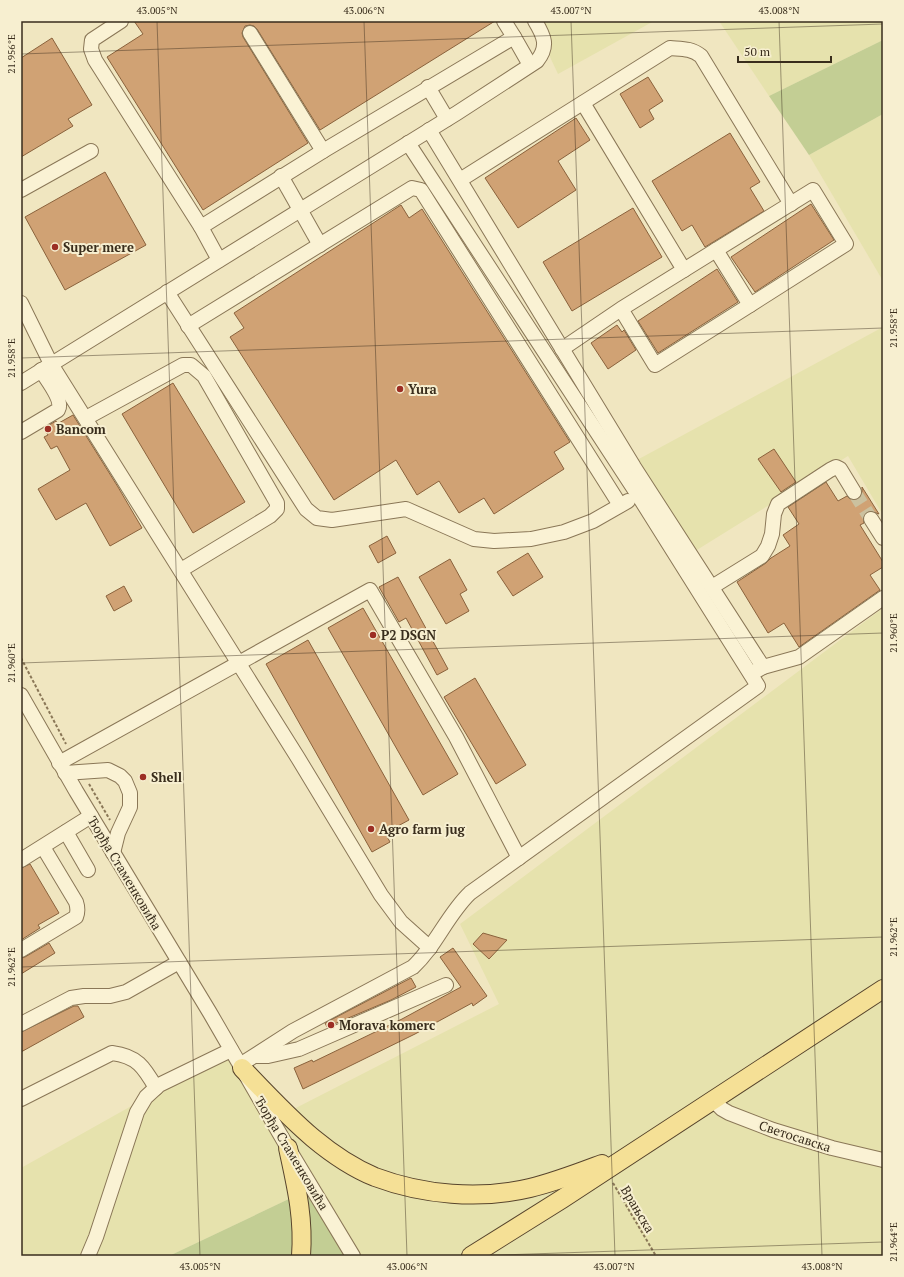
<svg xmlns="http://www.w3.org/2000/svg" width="904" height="1277" viewBox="0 0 904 1277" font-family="'PT Serif',serif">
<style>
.farmland{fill:#e6e2ad}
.green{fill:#c3ce94}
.building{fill:#d0a274;stroke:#8a623c}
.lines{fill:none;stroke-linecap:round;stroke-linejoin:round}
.minor-tunnel{stroke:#cbc19f;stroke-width:14;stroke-dasharray:14 7;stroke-linecap:butt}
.minor-casing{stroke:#8a7757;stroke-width:16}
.major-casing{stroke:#57442c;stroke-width:20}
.path{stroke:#8a7757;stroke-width:2;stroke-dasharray:3 2;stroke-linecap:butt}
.minor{stroke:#faf2d4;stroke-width:14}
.major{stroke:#f5e096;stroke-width:18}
.ticks{fill:none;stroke:#392d1c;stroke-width:1;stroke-opacity:0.45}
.poi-dot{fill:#9c2e24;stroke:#f7efd0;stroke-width:1.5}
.labels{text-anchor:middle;stroke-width:4;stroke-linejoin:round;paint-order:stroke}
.poi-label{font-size:13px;font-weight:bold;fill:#392d1c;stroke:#f7efd0;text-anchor:start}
.street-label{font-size:13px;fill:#392d1c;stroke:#f7efd0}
.neatline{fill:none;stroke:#392d1c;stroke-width:1.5}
.ticks-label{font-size:10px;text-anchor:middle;fill:#392d1c}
</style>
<rect width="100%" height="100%" fill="#f0e6c0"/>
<g class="farmland">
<polygon points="533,21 654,21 558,74"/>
<polygon points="719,21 883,21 883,40 769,96"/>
<polygon points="883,114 883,281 809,155"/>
<polygon points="883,327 883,515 848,456 692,553 637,460"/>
<polygon points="883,608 883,1256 353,1256 312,1188 169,1256 21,1256 21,1168 231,1050 286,1113 499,1004 460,924"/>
</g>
<g class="green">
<polygon points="883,40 883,114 809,155 769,96"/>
<polygon points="312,1188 353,1256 169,1256"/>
</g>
<g class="building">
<polygon points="134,21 495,21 320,130 257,29 254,26 250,25 245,26 242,33 243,37 308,143 203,210 107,57 143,34"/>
<polygon points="52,38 92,105 68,119 73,126 21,157 21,58"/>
<polygon points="648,77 663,101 649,110 654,119 640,128 620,94"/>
<polygon points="576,118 590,140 558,161 576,190 518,228 485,178"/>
<polygon points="730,133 760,182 750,188 764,211 705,247 692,225 682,231 652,181"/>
<polygon points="105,172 146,245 65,290 25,217"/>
<polygon points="811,204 834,240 755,292 731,257"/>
<polygon points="401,205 409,218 422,209 570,442 554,452 564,469 494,514 484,498 459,513 439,481 417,495 396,460 334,500 230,337 244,328 234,313"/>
<polygon points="633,208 662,257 572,311 543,262"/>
<polygon points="717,269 738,302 658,353 638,321"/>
<polygon points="617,325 622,332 624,330 636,350 608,369 591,343"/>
<polygon points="173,383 245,502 193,533 122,414"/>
<polygon points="73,415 118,487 142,528 110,546 86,503 56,520 38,489 70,470 57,446 51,449 44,437 48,435 44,428 56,421 57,424"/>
<polygon points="774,449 796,482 781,492 758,459"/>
<polygon points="826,482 838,501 847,496 850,499 854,500 859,499 862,496 862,487 879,514 871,511 867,512 863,515 864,523 860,525 883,562 883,567 870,575 880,590 799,647 784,623 768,633 737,582 766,563 771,558 790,546 783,535 799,524 788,507"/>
<polygon points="387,536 396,553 378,563 369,546"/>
<polygon points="528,553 543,577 513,596 497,572"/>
<polygon points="450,559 467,590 460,594 469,611 446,624 419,577"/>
<polygon points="398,577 448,669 437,675 406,618 399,622 379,587"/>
<polygon points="124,586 132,601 114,611 106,596"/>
<polygon points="363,608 458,774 423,795 328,628"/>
<polygon points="308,640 409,820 385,833 390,842 372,852 266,664"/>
<polygon points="475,678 526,765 496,784 444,697"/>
<polygon points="30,864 59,913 38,925 40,928 21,940 21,868"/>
<polygon points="483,933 507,940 489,959 473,944"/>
<polygon points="49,943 55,953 21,974 21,958 25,957"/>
<polygon points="453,948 487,996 473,1006 472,1003 415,1034 303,1089 294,1068 312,1060 313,1062 402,1019 461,987 440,957"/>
<polygon points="411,978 416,987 391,1000 327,1027 325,1023"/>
<polygon points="74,1006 78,1006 84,1017 21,1052 21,1032"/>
</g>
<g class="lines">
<polyline class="minor-tunnel" points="854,492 871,519"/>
<g class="minor-casing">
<g id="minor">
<polyline points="121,21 92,40 91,49 95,60 201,227"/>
<polyline points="514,37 530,65"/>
<polyline points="428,87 447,119"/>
<polyline points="583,103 684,270"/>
<polyline points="429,130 634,467 763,667 751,674"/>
<polyline points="323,151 514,37 504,21"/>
<polyline points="281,176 320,245"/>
<path d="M460,180L670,48C682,49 691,48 701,56L791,204"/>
<polyline points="21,190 91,151"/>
<polyline points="716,250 813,190 846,244 750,305"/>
<polyline points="219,260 201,227 323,151 250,33"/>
<polyline points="167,292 306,509 317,518 332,520 406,509 474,539 494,541 531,539 564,532 593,521 628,501"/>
<polyline points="21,303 51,364 298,758 381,895 401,922 430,948"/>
<polyline points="188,326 412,188 421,190 620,505"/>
<polyline points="562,349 621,309 655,365 750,305 716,250 621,309"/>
<path d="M21,383L457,113L537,61C549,46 544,36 535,21"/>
<polyline points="86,418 183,365 191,365 204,376 277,503 277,509 270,516 181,570"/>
<path d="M21,432L58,410C64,400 46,379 41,370"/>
<polyline points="871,519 883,538"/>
<polyline points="712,587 762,556 768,546 772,534 774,514 778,504 830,470 836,467 840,469 854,492"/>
<polyline points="763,667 799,657 883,598"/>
<polyline points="21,695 76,791 210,1013 288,1148 353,1256"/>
<polyline points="59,763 370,590 456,737 519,858"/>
<polyline points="65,773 108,770 120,776 125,781 130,793 130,807 118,833 113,853"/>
<polyline points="66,832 88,870"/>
<polyline points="21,860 91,816"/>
<path d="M21,950L76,917C78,912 78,908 76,902L43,847"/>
<polyline points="21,1024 71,998 84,996 110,996 126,992 179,962"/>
<polyline points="257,1056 268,1056 299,1049 446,985"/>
<path d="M240,1065L293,1031L413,967C436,946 447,915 470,893L758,686L638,495L408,143"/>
<path d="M21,1099L112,1053C137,1056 144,1067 156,1088"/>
<polyline points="713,1100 722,1109 729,1113 773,1130 832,1148 883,1160"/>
<polyline points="88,1256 96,1237 137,1112 146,1097 159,1085 231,1050"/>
</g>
</g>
<g class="major-casing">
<g id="major">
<path d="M242,1068C265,1092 288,1117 313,1138C331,1153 353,1168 375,1177C423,1195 480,1200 530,1188C555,1182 578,1173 602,1164"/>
<path d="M288,1148C296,1185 304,1217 301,1256"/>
<polyline points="471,1256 562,1199 883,989"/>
</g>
</g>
<g class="path">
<polyline points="21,658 66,744"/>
<polyline points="89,784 110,820"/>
<polyline points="613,1183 656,1256"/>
</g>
<use href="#minor" class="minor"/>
<use href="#major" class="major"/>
</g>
<path class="ticks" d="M157,21L200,1256M364,21L407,1256M571,21L615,1256M779,21L822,1256M21,54L883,24M21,358L883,328M21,663L883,633M21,967L883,937M472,1256L883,1242"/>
<g class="poi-dot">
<circle cx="55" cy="247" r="4"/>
<circle cx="400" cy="389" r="4"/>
<circle cx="48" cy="429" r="4"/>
<circle cx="373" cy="635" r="4"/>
<circle cx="143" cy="777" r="4"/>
<circle cx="371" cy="829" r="4"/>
<circle cx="331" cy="1025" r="4"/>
</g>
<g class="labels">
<g class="poi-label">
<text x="63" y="252">Super mere</text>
<text x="408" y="394">Yura</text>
<text x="56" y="434">Bancom</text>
<text x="381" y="640">P2 DSGN</text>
<text x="151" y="782">Shell</text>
<text x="379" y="834">Agro farm jug</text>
<text x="339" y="1030">Morava komerc</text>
</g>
<g class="street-label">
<text transform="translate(125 873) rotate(59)" y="5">Ђорђа Стаменковића</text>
<text transform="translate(795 1136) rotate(18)" y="5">Светосавска</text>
<text transform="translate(292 1153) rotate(59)" y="5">Ђорђа Стаменковића</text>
<text transform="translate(638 1209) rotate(59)" y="5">Врањска</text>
</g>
</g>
<rect width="904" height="1277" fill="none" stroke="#f7efd0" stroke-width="44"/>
<path d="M738 56v6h93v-6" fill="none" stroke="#392d1c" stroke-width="2"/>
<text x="744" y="56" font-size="12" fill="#392d1c" stroke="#f7efd0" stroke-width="3" paint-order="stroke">50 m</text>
<rect x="22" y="22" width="860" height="1233" class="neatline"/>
<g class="ticks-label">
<text x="157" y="14">43.005°N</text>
<text x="364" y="14">43.006°N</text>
<text x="571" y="14">43.007°N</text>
<text x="779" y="14">43.008°N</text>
<text transform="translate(11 54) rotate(-90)" y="4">21.956°E</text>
<text transform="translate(893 328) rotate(-90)" y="4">21.958°E</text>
<text transform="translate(11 358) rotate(-90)" y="4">21.958°E</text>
<text transform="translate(893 633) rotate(-90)" y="4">21.960°E</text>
<text transform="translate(11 663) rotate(-90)" y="4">21.960°E</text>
<text transform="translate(893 937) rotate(-90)" y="4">21.962°E</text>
<text transform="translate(11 967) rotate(-90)" y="4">21.962°E</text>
<text transform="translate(893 1242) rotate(-90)" y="4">21.964°E</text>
<text x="200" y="1270">43.005°N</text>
<text x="407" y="1270">43.006°N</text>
<text x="614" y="1270">43.007°N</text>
<text x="822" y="1270">43.008°N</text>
</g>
</svg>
